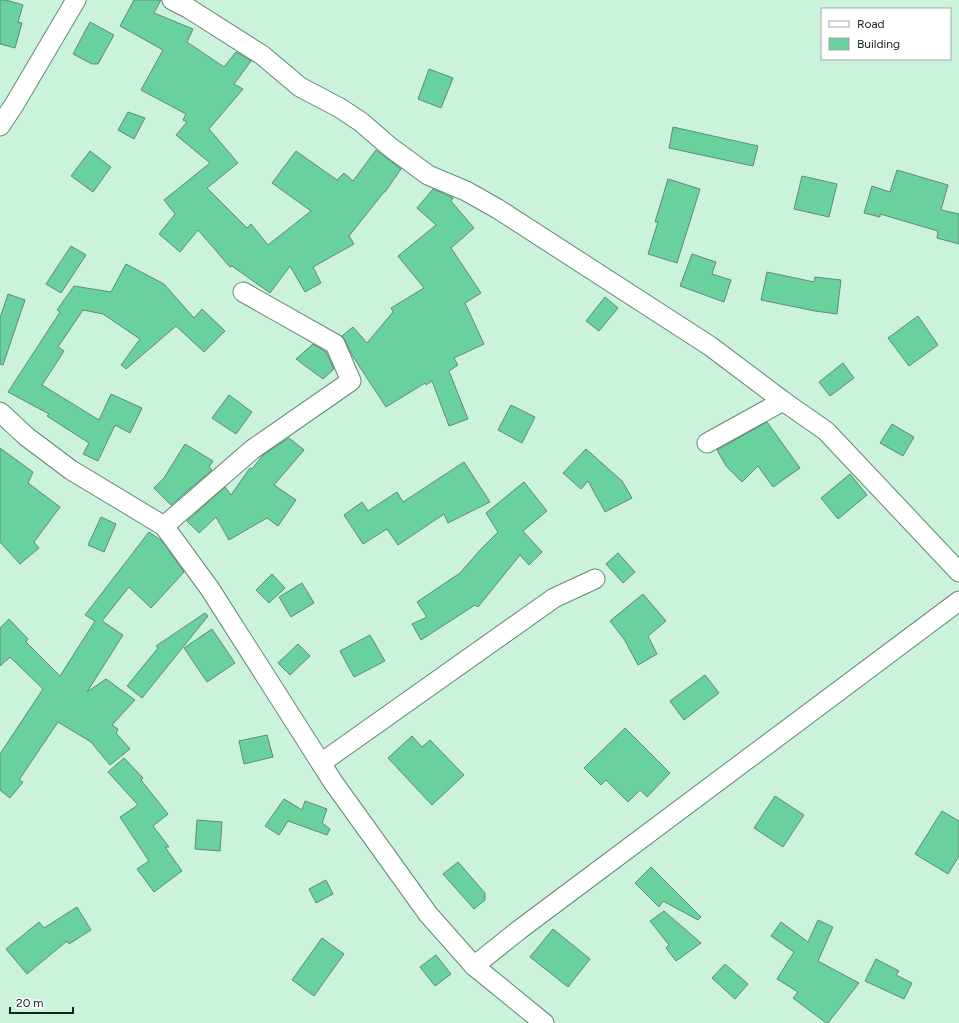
<svg xmlns="http://www.w3.org/2000/svg" width="959" height="1023" viewBox="0 0 959 1023" font-family="Figtree,sans-serif">
<style>
.building{fill:#68d19e;stroke:#658975}
.lines{fill:none;stroke-linecap:round;stroke-linejoin:round}
.minor-casing{stroke:#658975;stroke-width:21}
.minor{stroke:#fff;stroke-width:19}
</style>
<rect width="100%" height="100%" fill="#cbf2db"/>
<g class="building">
<polygon points="0,0 6,0 23,5 18,22 22,23 15,48 0,44"/>
<polygon points="134,0 161,0 154,13 193,29 187,42 224,67 236,52 251,61 234,84 243,89 209,129 238,163 207,188 247,228 251,224 268,245 311,211 272,183 296,151 337,180 344,173 353,181 376,150 401,169 385,192 384,192 349,236 354,244 313,267 321,283 305,292 290,266 270,293 232,266 230,267 198,230 180,252 159,234 175,214 164,200 210,163 176,135 187,122 183,120 186,114 141,90 163,50 120,26"/>
<polygon points="90,22 114,35 98,64 92,64 73,54"/>
<polygon points="429,69 453,78 441,108 418,99"/>
<polygon points="128,112 145,118 134,139 118,130"/>
<polygon points="673,127 758,146 753,166 669,148"/>
<polygon points="90,151 111,167 93,192 71,176"/>
<polygon points="897,170 948,185 941,210 959,214 959,244 937,238 938,231 880,214 880,217 864,213 872,186 890,192"/>
<polygon points="802,176 837,184 829,217 794,209"/>
<polygon points="668,179 700,189 677,263 648,254 658,222 655,222"/>
<polygon points="433,189 453,198 451,201 474,228 451,248 481,293 465,303 484,344 454,358 458,365 449,371 468,419 449,426 432,381 426,385 425,383 386,407 352,355 345,340 342,336 353,327 367,343 393,312 391,308 424,288 398,256 436,225 417,208"/>
<polygon points="71,246 86,255 61,293 46,284"/>
<polygon points="692,254 716,262 712,274 731,280 724,302 680,286"/>
<polygon points="126,264 164,284 194,318 202,309 225,331 204,352 176,326 126,369 121,365 140,339 103,314 83,310 58,347 64,351 42,385 99,420 111,394 142,408 130,433 115,425 98,461 83,454 89,443 47,416 49,414 8,392 60,312 57,310 74,286 111,292"/>
<polygon points="767,272 814,282 815,277 841,280 837,314 815,311 761,300"/>
<polygon points="8,294 25,300 3,365 0,364 0,318"/>
<polygon points="605,297 618,308 599,331 586,321"/>
<polygon points="918,316 938,345 909,366 888,338"/>
<polygon points="313,344 326,352 334,369 323,379 296,359"/>
<polygon points="843,363 854,378 830,396 819,382"/>
<polygon points="229,395 252,412 236,434 212,418"/>
<polygon points="511,405 535,417 522,443 498,430"/>
<polygon points="767,422 800,468 773,487 758,466 742,482 726,466 717,450"/>
<polygon points="892,424 914,437 903,456 880,443"/>
<polygon points="289,438 304,450 274,485 296,500 278,526 267,518 229,540 216,517 199,533 187,521 225,487 231,495 250,468 252,469 263,455"/>
<polygon points="185,444 213,461 209,467 212,470 171,505 154,488 164,478"/>
<polygon points="0,448 33,472 28,483 60,507 34,542 39,548 20,564 0,542"/>
<polygon points="586,449 622,481 632,498 605,512 588,481 581,489 563,473"/>
<polygon points="464,462 490,502 448,523 444,514 398,545 387,529 363,544 344,515 362,502 368,511 397,492 403,502"/>
<polygon points="850,474 867,495 838,519 821,498"/>
<polygon points="524,482 547,511 523,531 542,552 529,565 520,555 478,607 475,605 421,640 412,624 427,617 417,602 460,573 481,549 498,532 486,513"/>
<polygon points="101,517 116,524 104,552 88,545"/>
<polygon points="149,532 162,541 184,572 151,608 129,587 102,621 123,635 87,692 106,679 135,700 112,725 118,729 116,733 130,749 110,765 91,742 58,722 19,780 23,782 10,798 0,790 0,754 43,689 10,657 0,666 0,628 9,619 28,639 26,642 60,676 95,621 85,615"/>
<polygon points="618,553 635,572 623,583 606,564"/>
<polygon points="272,574 285,588 269,603 256,590"/>
<polygon points="302,583 314,603 291,617 279,597"/>
<polygon points="643,594 666,621 648,636 657,654 638,665 624,639 610,621"/>
<polygon points="205,613 208,616 142,698 127,686 158,648 156,646"/>
<polygon points="212,629 235,663 207,682 184,648"/>
<polygon points="370,635 385,661 354,677 340,651"/>
<polygon points="298,644 310,656 290,675 278,663"/>
<polygon points="705,675 719,693 684,720 670,701"/>
<polygon points="625,728 670,773 647,797 640,790 628,802 606,780 601,785 584,768"/>
<polygon points="267,735 273,757 244,764 239,741"/>
<polygon points="412,736 422,747 430,740 464,775 432,805 388,758"/>
<polygon points="124,758 143,778 141,780 168,814 153,826 169,847 165,847 182,871 154,892 137,869 149,861 120,817 138,805 108,772"/>
<polygon points="775,796 804,815 783,847 754,828"/>
<polygon points="284,799 302,810 305,801 327,809 322,823 330,829 327,835 288,821 279,835 265,826"/>
<polygon points="942,811 959,821 959,856 948,874 915,854"/>
<polygon points="197,820 222,822 220,851 195,849"/>
<polygon points="458,862 485,893 485,900 474,909 443,874"/>
<polygon points="651,867 701,917 698,920 663,901 659,907 635,883"/>
<polygon points="326,880 333,894 316,903 309,889"/>
<polygon points="77,907 91,930 69,944 67,941 27,974 6,949 39,922 44,928"/>
<polygon points="664,911 701,943 676,961 666,948 669,945 650,921"/>
<polygon points="818,920 833,927 818,961 859,983 828,1023 826,1023 793,998 798,992 777,979 794,952 771,936 781,922 808,942"/>
<polygon points="553,929 590,959 568,987 530,957"/>
<polygon points="322,938 344,954 314,996 292,980"/>
<polygon points="436,955 451,974 435,986 420,967"/>
<polygon points="876,959 899,971 896,975 912,983 904,999 865,981"/>
<polygon points="725,964 748,984 735,999 712,978"/>
</g>
<g class="lines">
<g class="minor-casing">
<g id="minor">
<polyline points="172,0 188,8 262,55 300,87 340,108 361,122 390,147 428,175 466,191 498,209 710,346 783,401 826,431 959,572"/>
<polyline points="0,126 14,105 76,0"/>
<polyline points="0,412 27,437 71,470 164,526 210,589 333,782 428,914 474,966 544,1023"/>
<polyline points="707,443 783,401"/>
<polyline points="164,526 253,449 351,381 335,344 243,292"/>
<polyline points="321,763 554,598 595,579"/>
<polyline points="474,966 519,930 959,601"/>
</g>
</g>
<use href="#minor" class="minor"/>
</g>
<rect x="821" y="8" width="130" height="52" fill="#ffffff" stroke="#a1a7a3"/>
<rect x="829" y="21" width="20" height="6" fill="#ffffff" stroke="#a1a7a3"/>
<text x="857" y="28" font-size="12" fill="#13221a">Road</text>
<rect x="829" y="38" width="20" height="12" fill="#68d19e" stroke="#a1a7a3"/>
<text x="857" y="48" font-size="12" fill="#13221a">Building</text>
<path d="M10 1007v6h63v-6" fill="none" stroke="#13221a" stroke-width="2"/>
<text x="16" y="1007" font-size="12" fill="#13221a" stroke="#ffffff" stroke-width="3" paint-order="stroke">20 m</text>
</svg>
